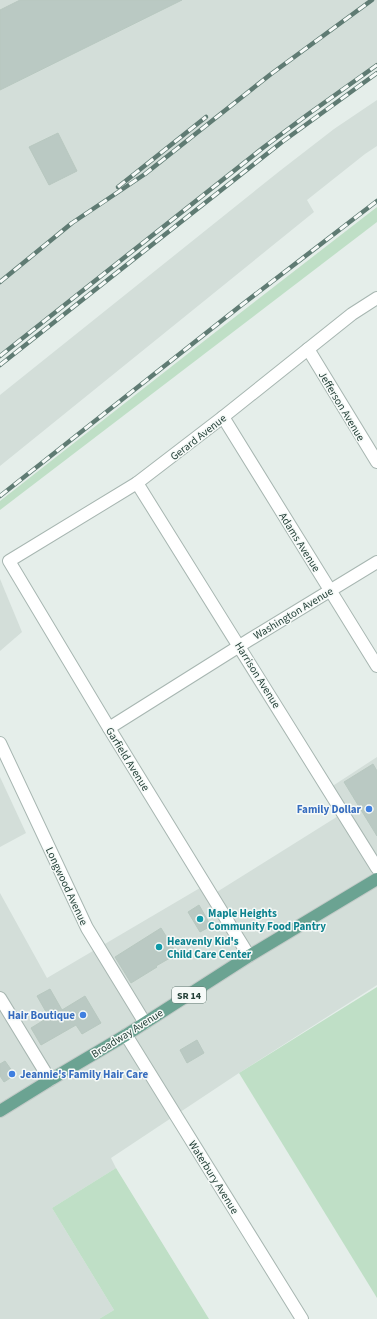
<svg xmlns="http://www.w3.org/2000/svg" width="377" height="1319" viewBox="0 0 377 1319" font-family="'Source Sans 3',sans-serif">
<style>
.built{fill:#d3ded9}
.green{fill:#bfdfc6}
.building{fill:#bac9c3;stroke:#b8c8c0}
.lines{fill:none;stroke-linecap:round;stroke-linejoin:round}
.minor-casing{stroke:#a7b6b1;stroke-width:14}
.major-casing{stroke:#c2cac7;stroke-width:14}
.minor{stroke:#fff;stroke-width:12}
.major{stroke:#6ba392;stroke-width:12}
.rail-casing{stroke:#5f7b73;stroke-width:4.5}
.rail{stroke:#f6faf8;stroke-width:3;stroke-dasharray:9;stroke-linecap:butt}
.shop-dot{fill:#3f7fe0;stroke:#f6faf8;stroke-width:1.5}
.culture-dot{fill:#0f9aa8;stroke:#f6faf8;stroke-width:1.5}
.labels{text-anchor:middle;stroke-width:3;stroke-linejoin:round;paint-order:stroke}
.shield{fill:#f6faf8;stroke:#637872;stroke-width:1}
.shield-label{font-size:10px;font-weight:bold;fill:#244038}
.street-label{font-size:11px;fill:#244038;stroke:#f6faf8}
.shop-label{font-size:11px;font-weight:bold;fill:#366cbe;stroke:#f6faf8;text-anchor:end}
.culture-label{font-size:11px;font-weight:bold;fill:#0d838f;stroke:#f6faf8;text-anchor:start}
</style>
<rect width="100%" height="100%" fill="#e5eeea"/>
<g class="built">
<polygon points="0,0 377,0 377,65 307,115 264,147 0,356"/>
<polygon points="377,100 377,146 365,154 307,200 314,212 0,466 0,395 281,170 334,129"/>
<polygon points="0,579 22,632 0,651"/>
<polygon points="377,757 377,985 239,1073 111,1158 116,1168 52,1208 114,1310 99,1319 0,1319 0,893 47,978 205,885 212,895 343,813 328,789"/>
<polygon points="0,777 26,833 0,847"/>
</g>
<g class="green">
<polygon points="377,207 377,222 0,510 0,501 213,334"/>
<polygon points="377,987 377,1298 239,1073"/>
<polygon points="116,1168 209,1319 99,1319 114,1310 52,1208"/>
</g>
<g class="building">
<polygon points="20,0 182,0 0,90 0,10"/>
<polygon points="58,133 77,171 49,185 29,147"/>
<polygon points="373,764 377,771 377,836 344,782"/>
<polygon points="199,905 211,926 200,932 188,912"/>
<polygon points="161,928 177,954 156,966 157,967 131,983 115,957"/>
<polygon points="50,989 62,1010 85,996 101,1023 82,1034 76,1025 41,1045 31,1028 49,1017 37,996"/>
<polygon points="197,1040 204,1053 187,1063 180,1050"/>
<polygon points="5,1061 15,1075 4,1082 0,1076 0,1064"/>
</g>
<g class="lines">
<g class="minor-casing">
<g id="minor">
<polyline points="308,349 377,462"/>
<polyline points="223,417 377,666"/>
<polyline points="137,483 377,868"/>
<polyline points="109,728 249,640 377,562"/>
<polyline points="0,743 87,928 145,1023"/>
<polyline points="249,956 109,728 9,561 137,483 223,417 352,314 377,298"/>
<polyline points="0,998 50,1080"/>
<polyline points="126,1035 302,1319"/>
</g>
</g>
<g class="major-casing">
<polyline id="major" points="0,1111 50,1080 126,1035 249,956 377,879"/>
</g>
<use href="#minor" class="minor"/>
<use href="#major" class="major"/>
<g class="rail-casing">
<g id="rail">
<polyline points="118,187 206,117"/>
<polyline points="0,282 72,223 145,174 271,74 372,0"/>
<polyline points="0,356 264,147 307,115 377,65"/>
<polyline points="0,365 282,142 377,73"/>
<polyline points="0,496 239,307 377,201"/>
</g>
</g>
<use href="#rail" class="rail"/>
</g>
<g class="shop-dot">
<circle cx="369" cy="809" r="4"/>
<circle cx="83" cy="1015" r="4"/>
<circle cx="12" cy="1074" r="4"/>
</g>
<g class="culture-dot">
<circle cx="200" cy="919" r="4"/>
<circle cx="159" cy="947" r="4"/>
</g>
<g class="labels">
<rect class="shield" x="172" y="987" width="34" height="16" rx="3"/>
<g class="shield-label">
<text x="189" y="999">SR 14</text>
</g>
<g class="street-label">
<text transform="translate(342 406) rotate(59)" y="4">Jefferson Avenue</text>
<text transform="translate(198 437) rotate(-38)" y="4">Gerard Avenue</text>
<text transform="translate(300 542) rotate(58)" y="4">Adams Avenue</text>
<text transform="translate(293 613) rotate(-31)" y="4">Washington Avenue</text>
<text transform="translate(258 675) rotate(58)" y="4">Harrison Avenue</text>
<text transform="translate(128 759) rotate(58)" y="4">Garfield Avenue</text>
<text transform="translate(67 886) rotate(65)" y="4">Longwood Avenue</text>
<text transform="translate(127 1033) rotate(-32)" y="4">Broadway Avenue</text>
<text transform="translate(214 1177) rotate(58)" y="4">Waterbury Avenue</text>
</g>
<g class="shop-label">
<text x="361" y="813">Family Dollar</text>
<text x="75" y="1019">Hair Boutique</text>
<text x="20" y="1078" text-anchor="start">Jeannie's Family Hair Care</text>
</g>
<g class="culture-label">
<text x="208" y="917">Maple Heights<tspan x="208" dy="13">Community Food Pantry</tspan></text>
<text x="167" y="945">Heavenly Kid's<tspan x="167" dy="13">Child Care Center</tspan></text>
</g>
</g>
</svg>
